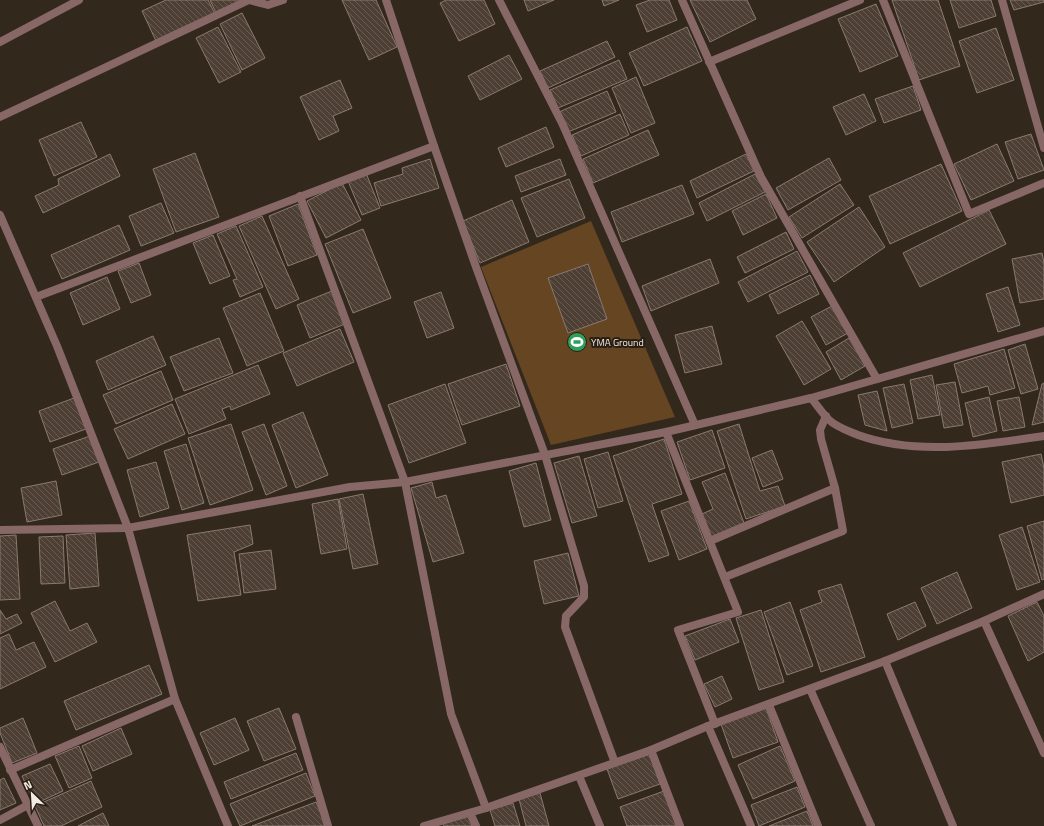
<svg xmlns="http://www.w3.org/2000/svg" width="1044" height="826" viewBox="0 0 1044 826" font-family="'Titillium Web',sans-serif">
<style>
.garden{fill:#654522}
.building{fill:url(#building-back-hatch);stroke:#8a796e}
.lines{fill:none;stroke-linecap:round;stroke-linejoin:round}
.minor{stroke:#876866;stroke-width:8}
.labels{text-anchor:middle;stroke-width:4;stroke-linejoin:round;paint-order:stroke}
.poi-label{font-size:10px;fill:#f2eae3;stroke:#291e13;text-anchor:start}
</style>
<defs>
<pattern id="building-back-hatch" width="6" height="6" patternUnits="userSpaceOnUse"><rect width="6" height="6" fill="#4e3f35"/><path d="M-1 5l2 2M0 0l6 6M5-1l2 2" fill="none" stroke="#685b52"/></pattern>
</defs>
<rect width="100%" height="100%" fill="#33281c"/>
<polygon class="garden" points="591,221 675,417 551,445 481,267"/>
<g class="building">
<polygon points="166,0 208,0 215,14 156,41 142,11"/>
<polygon points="210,0 243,0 216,13"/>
<polygon points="342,0 376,0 397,47 369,60"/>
<polygon points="446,0 484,0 495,24 459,41 440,3"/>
<polygon points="524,0 554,0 528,11"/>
<polygon points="602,0 619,0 604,6"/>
<polygon points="650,0 669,0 677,20 647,32 636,5"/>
<polygon points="690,0 747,0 756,19 710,42"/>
<polygon points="892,0 938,0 960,66 919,80"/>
<polygon points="950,0 991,0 996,16 959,28"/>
<polygon points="1010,0 1044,0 1044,2 1014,10"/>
<polygon points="876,4 898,56 860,72 838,19"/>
<polygon points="242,13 265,58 242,70 220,24"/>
<polygon points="218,27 241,72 219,83 196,38"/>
<polygon points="687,27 702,61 644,86 629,53"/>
<polygon points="996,28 1014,80 977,93 959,41"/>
<polygon points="607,41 615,57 548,88 540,71"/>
<polygon points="509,55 522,79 480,100 468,76"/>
<polygon points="619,60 627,79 558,108 550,90"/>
<polygon points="636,77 655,123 631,133 612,88"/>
<polygon points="340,80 352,108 333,116 339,131 319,140 300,97"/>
<polygon points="913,86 921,110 884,123 875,99"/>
<polygon points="607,91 616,112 568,132 559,112"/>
<polygon points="864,94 876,121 846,135 833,107"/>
<polygon points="620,114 629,135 581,156 572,135"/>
<polygon points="81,122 97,157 54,176 39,140"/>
<polygon points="546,127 554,147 506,167 498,148"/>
<polygon points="648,130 659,155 593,183 583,159"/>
<polygon points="1031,134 1044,170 1018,179 1005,142"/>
<polygon points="997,144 1014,181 971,200 954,164"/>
<polygon points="195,153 219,217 176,232 153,169"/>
<polygon points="110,154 120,176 43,213 35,196 59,185 58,179"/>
<polygon points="746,154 754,171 697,198 690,181"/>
<polygon points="829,158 841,180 788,210 776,188"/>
<polygon points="430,159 439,188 381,206 374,183 403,174 402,168"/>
<polygon points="560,159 566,175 521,192 515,176"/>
<polygon points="941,164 962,211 890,244 869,196"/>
<polygon points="366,173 380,208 362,215 348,181"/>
<polygon points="755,174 765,192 707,221 699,203"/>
<polygon points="569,179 585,218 537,237 521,198"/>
<polygon points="342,183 361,220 326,238 307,201"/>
<polygon points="840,184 854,205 802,238 789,217"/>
<polygon points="682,185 694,214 622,242 611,212"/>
<polygon points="766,194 777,218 743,235 732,211"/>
<polygon points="512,200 529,242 480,263 463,221"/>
<polygon points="161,203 174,233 141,246 129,216"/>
<polygon points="298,204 317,255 288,266 269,216"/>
<polygon points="859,207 885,247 834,282 807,242"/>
<polygon points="989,210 1006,244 920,287 903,253"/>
<polygon points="262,216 299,299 276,309 239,226"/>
<polygon points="119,225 130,250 62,279 51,255"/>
<polygon points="236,226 263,287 240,297 233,280 237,279 217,234"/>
<polygon points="363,229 391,298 353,313 325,244"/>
<polygon points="786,232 794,249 745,273 737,257"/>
<polygon points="213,235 230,276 210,284 193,243"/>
<polygon points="797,251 808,272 748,302 738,282"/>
<polygon points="1042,253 1044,263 1044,299 1020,303 1012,259"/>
<polygon points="710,259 719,283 651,311 642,286"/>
<polygon points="139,263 151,295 131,303 118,271"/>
<polygon points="588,264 607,319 568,333 548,278"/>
<polygon points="810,275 819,294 778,314 769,295"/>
<polygon points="107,277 120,309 83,325 70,293"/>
<polygon points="1008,287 1020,325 998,332 986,294"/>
<polygon points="332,291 345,324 310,338 297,305"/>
<polygon points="441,292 454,328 427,338 414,302"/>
<polygon points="260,293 284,351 247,366 223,308"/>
<polygon points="832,306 848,333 826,345 811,317"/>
<polygon points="802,321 831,369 804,385 776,336"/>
<polygon points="712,326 722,364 685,373 675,335"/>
<polygon points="340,329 354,362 297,386 283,353"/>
<polygon points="153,336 166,365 108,390 96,361"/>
<polygon points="219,338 233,373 184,391 170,357"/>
<polygon points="849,338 865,366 841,380 826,352"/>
<polygon points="1025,344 1038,389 1021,394 1008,350"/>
<polygon points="1004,349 1015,388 990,395 988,386 962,393 954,364"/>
<polygon points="506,364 520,406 462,425 448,384"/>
<polygon points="258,365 270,394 231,410 230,406 222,409 226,419 189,434 175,399"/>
<polygon points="161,371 173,400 116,424 103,395"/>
<polygon points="932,375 940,415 918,419 910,380"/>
<polygon points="955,382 963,425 944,428 936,385"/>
<polygon points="1044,383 1044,422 1032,425 1042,384"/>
<polygon points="445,384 466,443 409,463 388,405"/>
<polygon points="904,384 913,423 892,428 883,388"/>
<polygon points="877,391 887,431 865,425 858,395"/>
<polygon points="989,397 997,431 973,437 965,403"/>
<polygon points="1019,397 1025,427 1003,431 997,401"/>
<polygon points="74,398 86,429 50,442 39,411"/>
<polygon points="172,404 185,434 128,459 114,429"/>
<polygon points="303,412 328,475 296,488 272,425"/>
<polygon points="231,424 253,490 210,505 188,438"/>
<polygon points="264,424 287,486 266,495 242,432"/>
<polygon points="739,424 760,491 778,486 785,506 746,519 717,431"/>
<polygon points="712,430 725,468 690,480 677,442"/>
<polygon points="90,436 99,462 62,475 53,449"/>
<polygon points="664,439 682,494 652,504 669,555 649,562 613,456"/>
<polygon points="186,444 204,503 182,510 164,451"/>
<polygon points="772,450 783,479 763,487 752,458"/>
<polygon points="608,452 623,501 598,508 584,459"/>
<polygon points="1041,454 1044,468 1044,495 1011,503 1002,462"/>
<polygon points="579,456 597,516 572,523 554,463"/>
<polygon points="156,462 169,508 140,517 127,470"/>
<polygon points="536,463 551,520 524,527 509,471"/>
<polygon points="725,473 744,523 711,537 702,514 713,509 702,482"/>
<polygon points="56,481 62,515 27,522 21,488"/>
<polygon points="432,482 436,498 446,495 464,553 433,562 411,488"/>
<polygon points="363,494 378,564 353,569 339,499"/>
<polygon points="338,499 347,549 321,554 312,504"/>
<polygon points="689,501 707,549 679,560 661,511"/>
<polygon points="1044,521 1044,579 1042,580 1027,526"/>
<polygon points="250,525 253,544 234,552 241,595 198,601 187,535"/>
<polygon points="1022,527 1040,582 1017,590 999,535"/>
<polygon points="95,533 99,586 70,589 66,535"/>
<polygon points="16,535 20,599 0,600 0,536"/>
<polygon points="63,536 65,583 41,584 39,537"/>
<polygon points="271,550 276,589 244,593 239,554"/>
<polygon points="568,553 579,596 544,604 534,561"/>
<polygon points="957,572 972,608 937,624 921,588"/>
<polygon points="841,584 865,657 821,672 800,610 822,602 818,591"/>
<polygon points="55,601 70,631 87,623 97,642 55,662 31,613"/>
<polygon points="790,602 813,666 787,675 764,612"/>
<polygon points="915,602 926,626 898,640 887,614"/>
<polygon points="1037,602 1044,616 1044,652 1028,661 1008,616"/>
<polygon points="0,610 6,619 17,614 22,623 0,634"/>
<polygon points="761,610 784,682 759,690 736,618"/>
<polygon points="730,619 739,642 695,660 685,636"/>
<polygon points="9,634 16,650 34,642 46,667 0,689 0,638"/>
<polygon points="149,665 162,694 76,730 64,701"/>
<polygon points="722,676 732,699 715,707 704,684"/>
<polygon points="279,708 296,749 264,761 247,721"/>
<polygon points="766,708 778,742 733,758 721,724"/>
<polygon points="23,718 37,753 12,763 0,733 0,728"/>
<polygon points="235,718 249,750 214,765 200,733"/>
<polygon points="121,728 132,754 93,771 82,746"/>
<polygon points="79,746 92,778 69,788 55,756"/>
<polygon points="780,746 795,781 753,799 738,765"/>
<polygon points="296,753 303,770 231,799 224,782"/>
<polygon points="650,754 660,784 618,799 607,769"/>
<polygon points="50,764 63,791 35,804 22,776"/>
<polygon points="306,773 315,796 240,826 230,804"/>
<polygon points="4,778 16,803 0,810 0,780"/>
<polygon points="91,781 102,807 61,826 44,826 35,806"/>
<polygon points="797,787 805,807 759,826 751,805"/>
<polygon points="664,791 677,826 627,826 620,807"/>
<polygon points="540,793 549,826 526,826 519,799"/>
<polygon points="316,802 326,826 252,826"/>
<polygon points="513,803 520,826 495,826 490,810"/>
<polygon points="807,811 813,826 769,826"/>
<polygon points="103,813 109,826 78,826"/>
<polygon points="469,815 473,826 444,826 443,824"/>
</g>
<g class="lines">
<g class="minor">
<polyline points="249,0 268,5 283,0"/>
<polyline points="386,0 434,146 476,267 545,455 584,586 584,597 566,616 565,627 615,763"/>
<polyline points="499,0 562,123 695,425"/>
<polyline points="682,0 761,177 877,379"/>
<polyline points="883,0 969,214 1044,183"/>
<polyline points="1002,0 1044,148"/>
<polyline points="0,42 79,0"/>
<polyline points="709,62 860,0"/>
<polyline points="0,117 249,0"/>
<polyline points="300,196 405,482 451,714 486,808"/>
<polyline points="0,215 57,346 128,528 175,699 228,826"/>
<polyline points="36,297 434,146"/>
<polyline points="811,398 1044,331"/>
<polyline points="666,432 738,612 678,630 715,724"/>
<path d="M0,530L128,528L350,487L405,482L666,432L811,398C817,405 822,413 828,419C836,427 848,431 858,435C917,456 983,445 1044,436"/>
<polyline points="710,541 835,488"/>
<polyline points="725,577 843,531 835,488 821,439 820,430 826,416"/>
<polyline points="984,621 1044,753"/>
<polyline points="885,661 953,826"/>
<polyline points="810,689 871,826"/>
<polyline points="769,705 818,826"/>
<polyline points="296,717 328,826"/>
<polyline points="708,726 751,826"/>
<polyline points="0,747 38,826"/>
<polyline points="651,750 680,826"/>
<polyline points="10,770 175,699"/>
<polyline points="579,776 600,826"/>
<polyline points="470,813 476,826"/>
<polyline points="0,820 28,805"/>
<polyline points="424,826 486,808 651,750 708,726 885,661 984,621 1044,594"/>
</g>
</g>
<defs>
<g id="stadium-disc" transform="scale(1)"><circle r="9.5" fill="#2e9e5b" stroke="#291e13"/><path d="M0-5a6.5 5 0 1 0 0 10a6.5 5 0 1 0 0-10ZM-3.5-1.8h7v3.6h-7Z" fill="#fff"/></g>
</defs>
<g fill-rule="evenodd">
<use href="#stadium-disc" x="577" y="342"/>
</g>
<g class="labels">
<g class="poi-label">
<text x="591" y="346">YMA Ground</text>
</g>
</g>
<g transform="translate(32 794) rotate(335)" stroke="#291e13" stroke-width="3" paint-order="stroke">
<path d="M0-3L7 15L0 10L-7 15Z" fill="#f2eae3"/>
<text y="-6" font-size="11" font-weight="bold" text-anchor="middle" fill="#f2eae3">N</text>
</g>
</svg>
